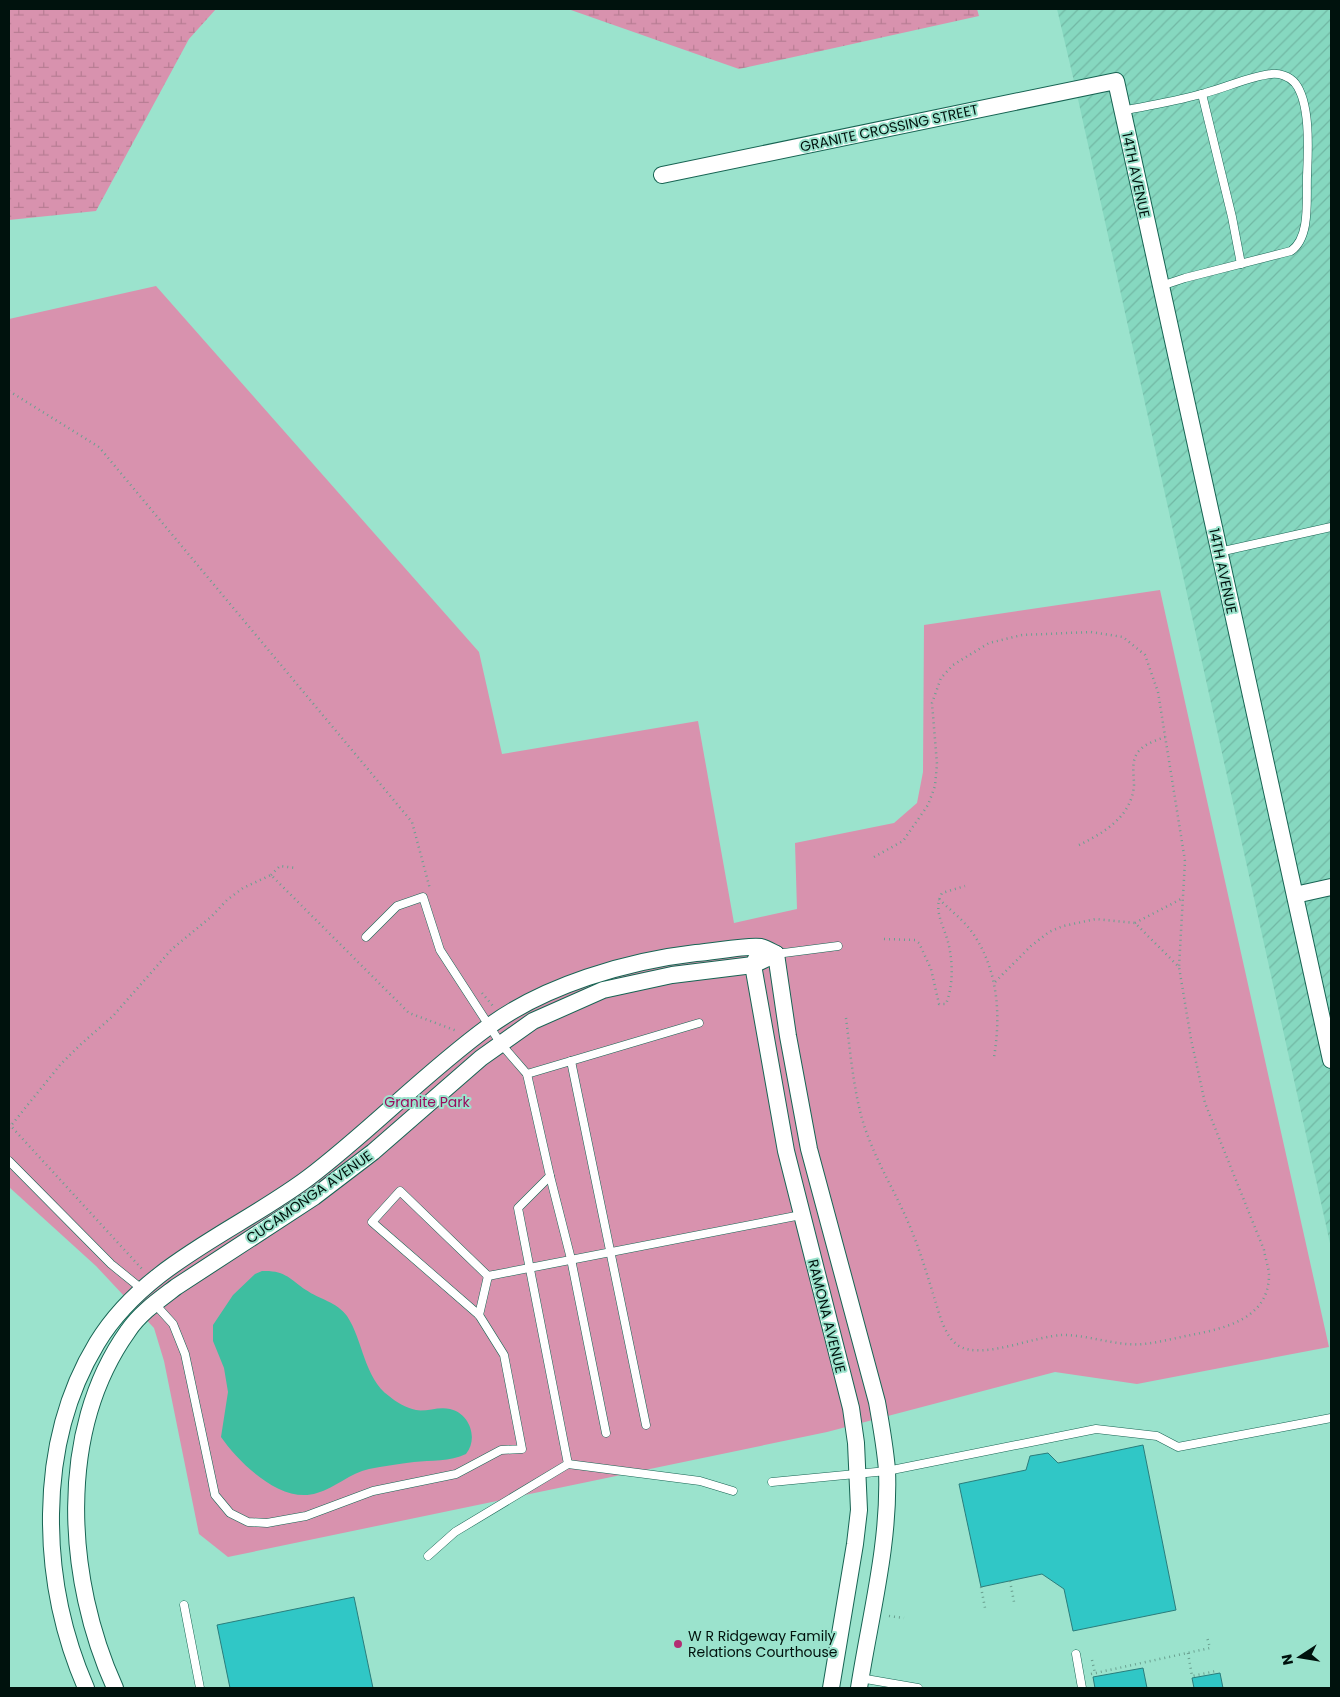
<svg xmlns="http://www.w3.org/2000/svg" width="1340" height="1697" viewBox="0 0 1340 1697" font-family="Poppins,sans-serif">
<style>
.industrial{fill:url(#industrial-furrows)}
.wetland{fill:url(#wetland-marsh)}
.green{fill:#d892ae}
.water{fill:#3ebea0}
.building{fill:#30c7c6;stroke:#2a7d7c}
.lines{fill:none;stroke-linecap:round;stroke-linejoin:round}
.lane-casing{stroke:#176453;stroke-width:9}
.street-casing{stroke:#176453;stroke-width:18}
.path{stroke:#6aa090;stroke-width:2.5;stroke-dasharray:1 4;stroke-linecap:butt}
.lane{stroke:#fff;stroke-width:8}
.street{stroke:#fff;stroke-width:16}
.poi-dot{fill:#b32d72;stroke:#9be3cd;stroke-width:2}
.labels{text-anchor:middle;stroke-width:4;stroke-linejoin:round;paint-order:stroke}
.street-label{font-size:14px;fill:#00120d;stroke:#9be3cd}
.park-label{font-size:14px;fill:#990c5d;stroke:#9be3cd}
.poi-label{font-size:14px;fill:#00120d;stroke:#9be3cd;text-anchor:start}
</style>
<defs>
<pattern id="industrial-furrows" width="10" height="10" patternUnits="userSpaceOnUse" patternTransform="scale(1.25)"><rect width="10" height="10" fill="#86d8c0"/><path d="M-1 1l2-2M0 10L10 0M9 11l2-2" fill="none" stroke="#72b8a4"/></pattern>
<pattern id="wetland-marsh" width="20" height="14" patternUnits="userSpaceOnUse" patternTransform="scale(1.25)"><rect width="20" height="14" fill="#d892ae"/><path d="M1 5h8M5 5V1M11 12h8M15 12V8" fill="none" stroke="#b87d94"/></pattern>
</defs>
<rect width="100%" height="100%" fill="#9be3cd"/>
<polygon class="industrial" points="1057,9 1331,9 1331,1248 1076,90"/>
<g class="wetland">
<polygon points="9,9 216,9 189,39 96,211 9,220"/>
<polygon points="568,9 977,9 979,16 739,69"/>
</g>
<polygon class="green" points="156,286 479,652 502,754 698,721 734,923 797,909 795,843 894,823 917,803 923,772 924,625 1160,590 1329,1347 1137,1384 1055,1372 827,1432 228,1557 199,1534 164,1361 154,1328 96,1266 9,1187 9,319"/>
<path class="water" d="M262,1271C285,1270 290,1279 306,1290C319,1299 337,1302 347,1316C363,1340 364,1378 389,1396C396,1402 406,1408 416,1410C426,1412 439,1406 450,1409C469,1413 479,1438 466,1454C450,1462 431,1460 414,1462C399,1464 383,1466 369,1469C350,1473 335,1488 317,1493C282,1505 239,1463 221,1437L228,1392L224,1368L213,1341V1325L233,1295L255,1274Z"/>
<g class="building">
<polygon points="1143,1445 1176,1610 1073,1631 1064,1589 1042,1574 981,1587 959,1484 1026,1470 1030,1456 1048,1453 1058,1463"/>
<polygon points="354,1597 373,1688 230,1688 217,1625"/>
<polygon points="1143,1668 1147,1688 1095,1688 1093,1677"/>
<polygon points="1220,1673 1223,1688 1194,1688 1192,1678"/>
</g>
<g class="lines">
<g class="lane-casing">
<g id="lane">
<polyline points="1202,94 1232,217 1241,264"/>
<path d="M1122,111C1150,105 1178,101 1205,93C1225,88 1251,76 1271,74C1279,73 1289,76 1295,83C1311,103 1308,152 1307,176C1306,199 1311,237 1291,251L1185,278L1161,286"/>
<polyline points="1219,552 1331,527"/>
<polyline points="366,937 397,906 423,897 440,950 501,1044 527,1074 550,1176 518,1208 568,1464 455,1532 428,1556"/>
<polyline points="776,954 838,946"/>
<polyline points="571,1061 646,1425"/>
<polyline points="527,1074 699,1023"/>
<polyline points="9,1161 111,1264 143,1290"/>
<polyline points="550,1176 571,1259 606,1433"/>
<polyline points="154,1303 173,1324 185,1354 215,1495 230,1513 248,1522 267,1523 306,1516 373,1491 456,1474 501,1450 522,1449 504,1355 479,1315 372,1222 400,1191 488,1276 801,1215"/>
<polyline points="479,1315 488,1276"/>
<polyline points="568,1464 700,1481 733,1491"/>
<polyline points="772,1482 887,1471 1096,1429 1157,1436 1178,1447 1331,1418"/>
<polyline points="184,1605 200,1688"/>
<polyline points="1076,1654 1082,1688"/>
<polyline points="860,1678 918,1688"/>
</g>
</g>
<g class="street-casing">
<g id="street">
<polyline points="662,175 1116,81 1331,1060"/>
<polyline points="1295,895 1331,887"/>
<path d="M776,954L788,1036L809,1149L877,1402C881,1424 885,1447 887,1470C890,1543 870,1617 859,1688"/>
<polyline points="758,955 753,965 786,1151 851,1408 856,1443 859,1510 855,1544 831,1688"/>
<path d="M86,1688C40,1582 35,1445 97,1343C145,1264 237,1231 308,1178C370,1131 425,1073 488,1027C545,985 627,961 696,953C713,952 746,945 761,947C766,948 772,952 776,954"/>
<path d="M115,1688C66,1580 56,1432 128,1331C140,1313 159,1300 176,1287L314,1197L373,1152L481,1058L533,1021L603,990L672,975L753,965L776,954"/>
</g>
</g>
<g class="path">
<polyline points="9,391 99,447 412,822 430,889"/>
<path d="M1079,845C1104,833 1132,816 1134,785C1134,773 1130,758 1141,749C1147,743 1157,740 1165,737"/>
<polyline points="874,857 903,841 928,805 935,786 937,764 932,703 941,678 953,665 989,643 1022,635 1091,632 1123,637 1145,655 1158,692 1185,861 1179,967"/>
<polyline points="271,875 280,866 296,868"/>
<path d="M939,899C950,910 965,921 974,935C998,971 1001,1015 994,1057"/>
<polyline points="1135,923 1183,898"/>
<path d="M884,939L915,940L919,943L931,969L939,1004H946C953,986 953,965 949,946C945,927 932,911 942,893L965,886"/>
<polyline points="482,993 493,1006"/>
<path d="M846,1018C850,1050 853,1084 861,1115C872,1156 895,1190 911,1229C920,1251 927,1274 934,1297C939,1312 944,1337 959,1346C983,1360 1034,1336 1063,1335C1084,1335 1105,1342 1126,1344C1146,1346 1166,1340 1186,1336C1221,1329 1268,1321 1269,1276C1269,1267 1265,1258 1264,1250L1205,1103L1191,1039L1179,967L1135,923L1096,919L1063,926L1049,932L1031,946L993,984"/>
<polyline points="9,1124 142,1269"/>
<polyline points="9,1128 60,1065 80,1045 113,1016 172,949 212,916 227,900 243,888 271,875 409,1013 457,1031"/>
<polyline points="1010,1581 1014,1602"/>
<polyline points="981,1587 985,1608"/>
<polyline points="889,1616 904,1618"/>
<polyline points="1188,1653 1192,1676 1216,1671"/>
<polyline points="1092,1660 1095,1673"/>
<polyline points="1091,1674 1210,1648 1207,1637"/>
</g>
<use href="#lane" class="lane"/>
<use href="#street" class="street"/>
</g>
<circle class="poi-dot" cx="678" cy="1644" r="5"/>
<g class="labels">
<g class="street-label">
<text transform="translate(889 128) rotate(-12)" y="5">GRANITE CROSSING STREET</text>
<text transform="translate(1136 175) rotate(78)" y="5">14TH AVENUE</text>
<text transform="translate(1223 571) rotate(78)" y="5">14TH AVENUE</text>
<text transform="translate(309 1197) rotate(-35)" y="5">CUCAMONGA AVENUE</text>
<text transform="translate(827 1316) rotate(76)" y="5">RAMONA AVENUE</text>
</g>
<g class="park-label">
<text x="427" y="1107">Granite Park</text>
</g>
<g class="poi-label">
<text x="688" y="1641">W R Ridgeway Family<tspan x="688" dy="16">Relations Courthouse</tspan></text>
</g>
</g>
<rect width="1340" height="1697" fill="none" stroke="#00120d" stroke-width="20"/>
<g transform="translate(1300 1657) rotate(258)" stroke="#9be3cd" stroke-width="4" paint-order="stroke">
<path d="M0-4L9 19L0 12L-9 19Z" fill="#00120d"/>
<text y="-8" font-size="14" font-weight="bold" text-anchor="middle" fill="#00120d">N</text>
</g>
</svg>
